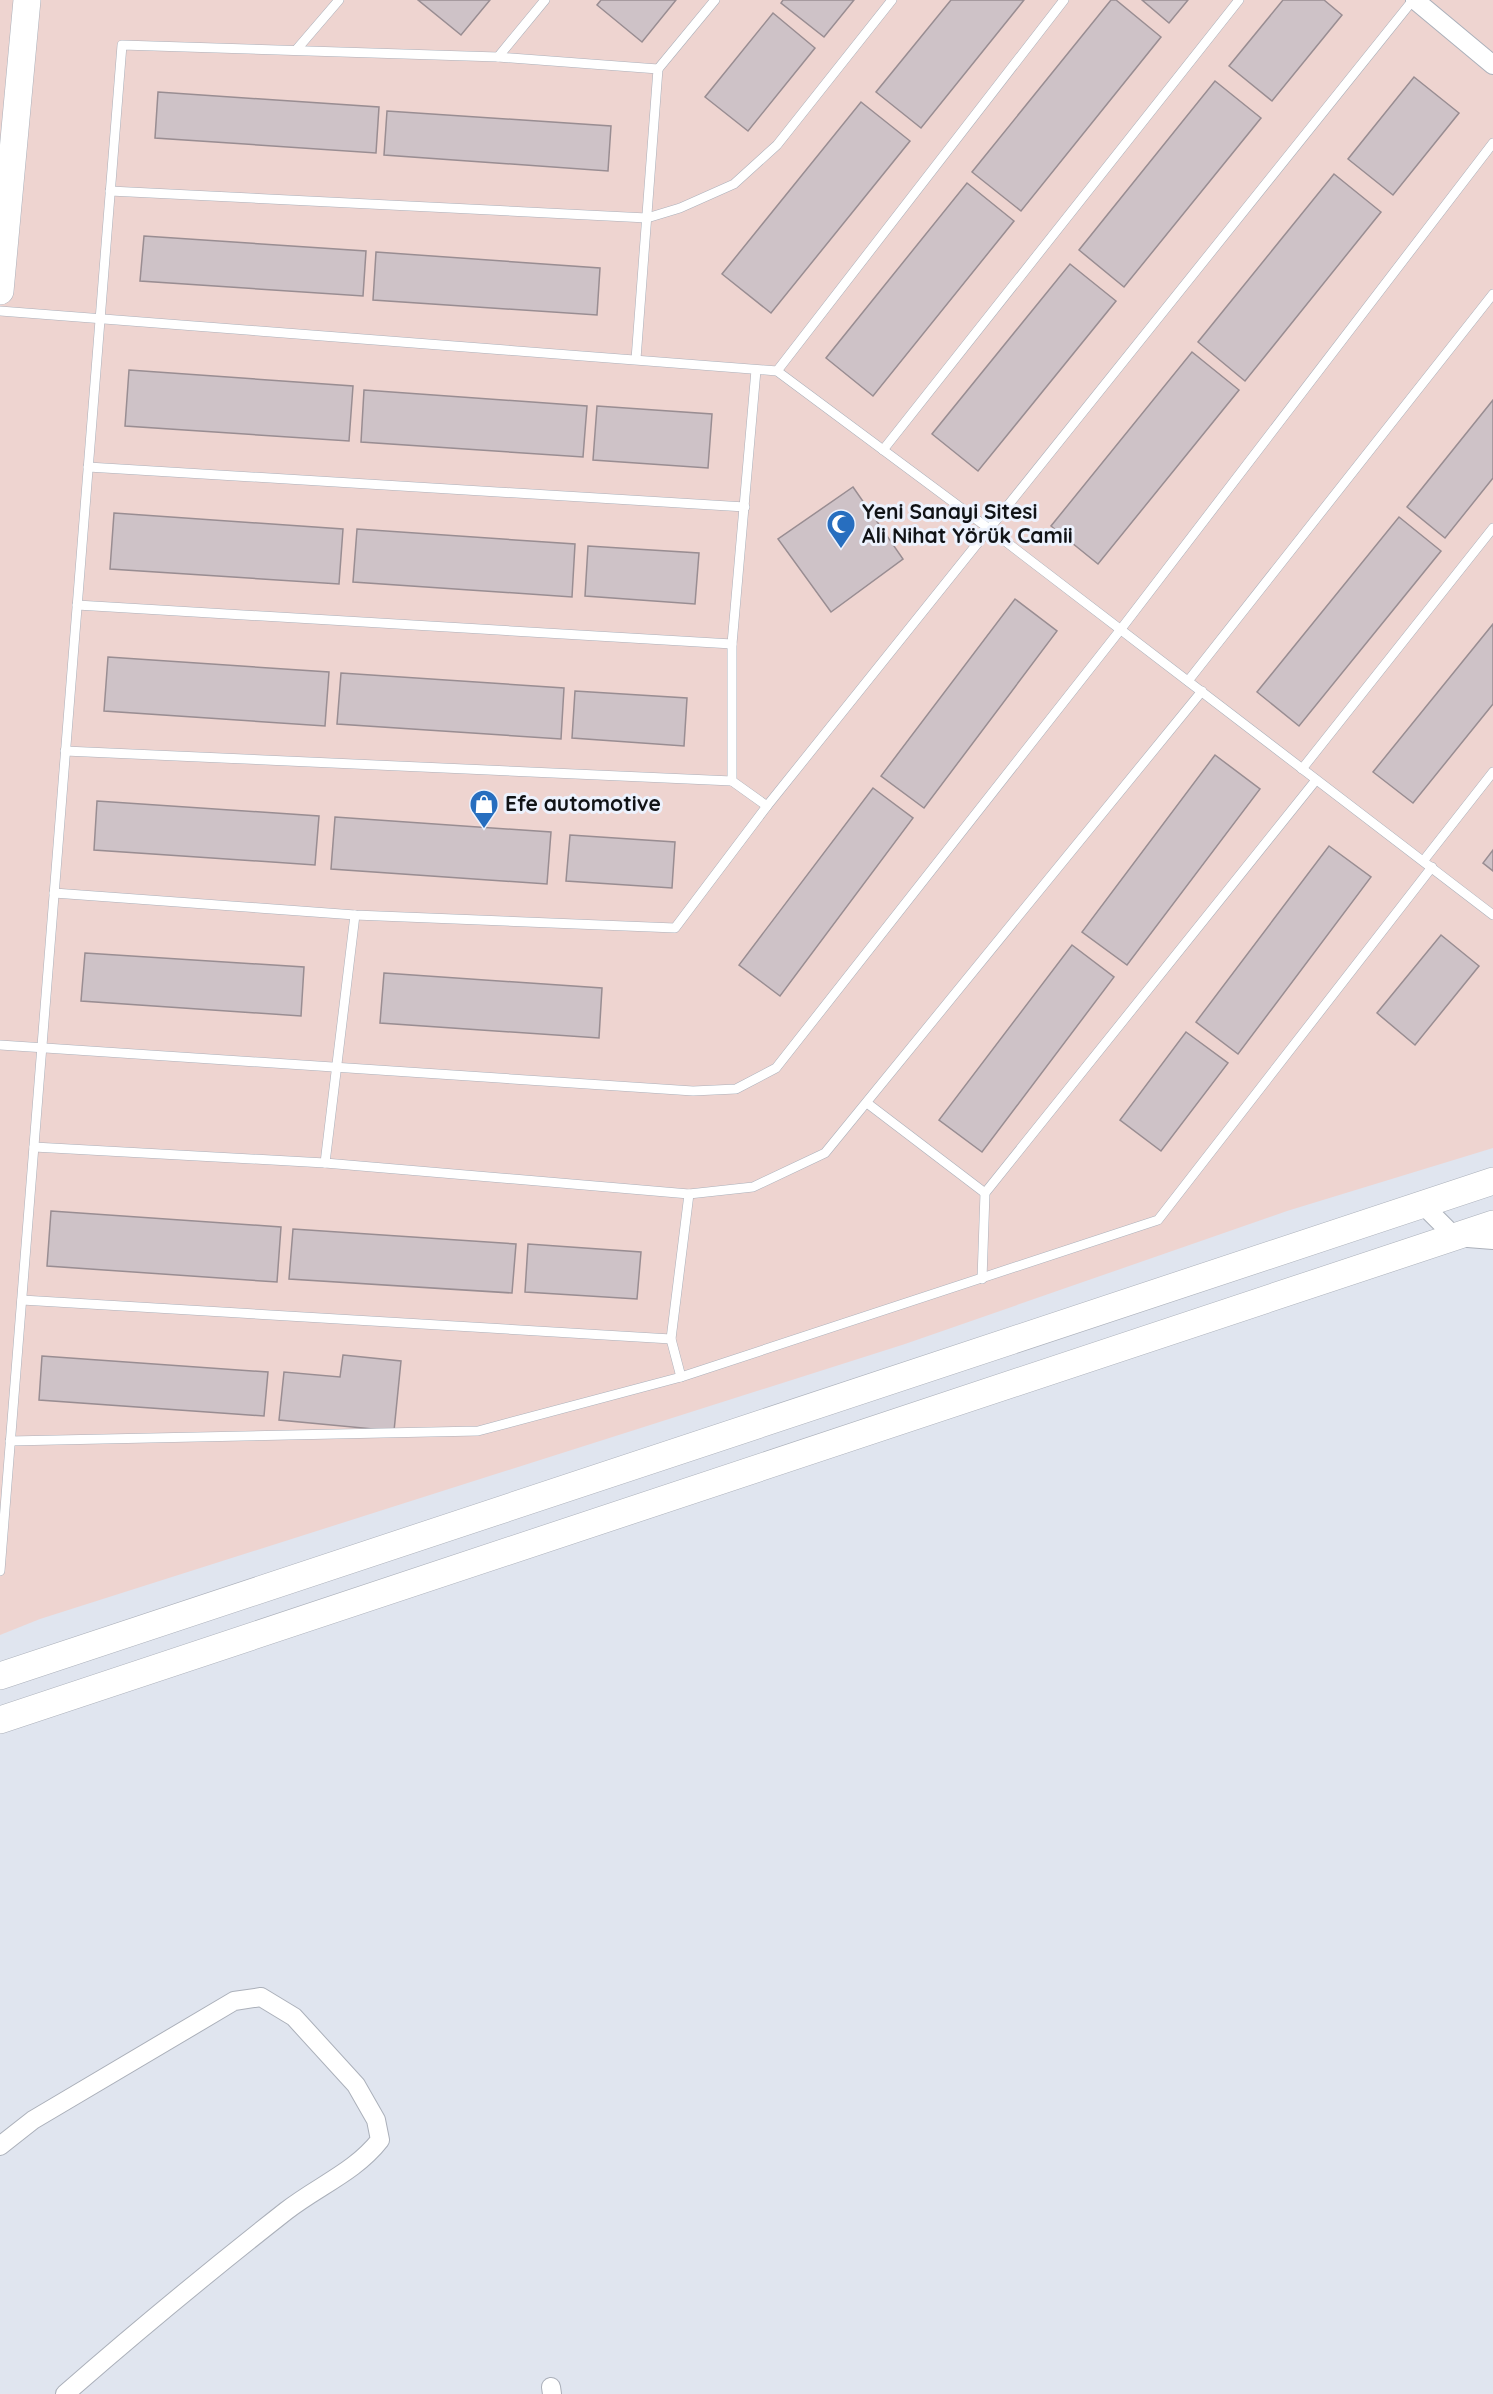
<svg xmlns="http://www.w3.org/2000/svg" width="1493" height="2394" viewBox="0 0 1493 2394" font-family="Quicksand,sans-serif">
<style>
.industrial{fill:#eed4d0}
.building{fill:#cec2c7;stroke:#998d92;stroke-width:1.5}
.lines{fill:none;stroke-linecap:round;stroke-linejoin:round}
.lane-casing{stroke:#abb0ba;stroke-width:10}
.street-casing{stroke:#abb0ba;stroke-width:20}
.secondary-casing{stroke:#abb0ba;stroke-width:28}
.lane{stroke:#fff;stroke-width:9}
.street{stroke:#fff;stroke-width:18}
.secondary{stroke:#fff;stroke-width:27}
.labels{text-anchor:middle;stroke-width:6;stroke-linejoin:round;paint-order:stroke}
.poi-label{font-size:21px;font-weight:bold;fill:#111316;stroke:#edf2fd;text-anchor:start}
</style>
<rect width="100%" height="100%" fill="#e0e5ef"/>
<polygon class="industrial" points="0,0 1493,0 1493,1148 1287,1211 905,1344 40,1619 0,1635"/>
<g class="building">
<polygon points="418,0 490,0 461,35"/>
<polygon points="601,0 676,0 642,42 597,5"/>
<polygon points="783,0 854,0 824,37 781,3"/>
<polygon points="951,0 1024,0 921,128 876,92"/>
<polygon points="1111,0 1116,0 1161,37 1021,211 972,172"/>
<polygon points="1142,0 1188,0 1169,23"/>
<polygon points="1283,0 1324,0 1342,15 1272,101 1229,66"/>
<polygon points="773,13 815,48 748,131 705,97"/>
<polygon points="1414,77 1459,113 1393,195 1348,159"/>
<polygon points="1215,81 1261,118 1124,287 1079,250"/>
<polygon points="158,92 379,107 376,153 155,138"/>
<polygon points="861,102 910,141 771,313 722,274"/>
<polygon points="387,111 611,126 608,171 384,155"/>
<polygon points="1334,174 1381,212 1245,381 1198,342"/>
<polygon points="967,183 1014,221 873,396 826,358"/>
<polygon points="144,236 366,251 363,296 140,281"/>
<polygon points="376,252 600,268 597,315 373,300"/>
<polygon points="1070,264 1116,301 978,471 932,434"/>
<polygon points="1192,352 1239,390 1098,564 1051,526"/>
<polygon points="129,370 353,386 349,441 125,426"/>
<polygon points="364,390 587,406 583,457 361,442"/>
<polygon points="1493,400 1493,478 1445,538 1407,507"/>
<polygon points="597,406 712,414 708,468 593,460"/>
<polygon points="853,487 903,559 831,612 778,539"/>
<polygon points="114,513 343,529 339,584 110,569"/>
<polygon points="1399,517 1441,551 1299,726 1257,692"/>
<polygon points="357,529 575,544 572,597 353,582"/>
<polygon points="588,546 699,553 695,604 585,596"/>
<polygon points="1015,599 1057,631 924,808 881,776"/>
<polygon points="1493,624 1493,704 1413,803 1373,772"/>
<polygon points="108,657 329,672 325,726 104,711"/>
<polygon points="341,673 564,688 561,739 337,724"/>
<polygon points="575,691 687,698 684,746 572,738"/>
<polygon points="1215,755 1260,789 1127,965 1082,932"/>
<polygon points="873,788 913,818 780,996 739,965"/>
<polygon points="97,801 319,816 315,865 94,850"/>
<polygon points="335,817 551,832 547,884 331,869"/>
<polygon points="570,835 675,842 672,888 566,881"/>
<polygon points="1329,846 1371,877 1238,1054 1196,1022"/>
<polygon points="1493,850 1493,871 1483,863"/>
<polygon points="1441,935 1479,966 1415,1045 1377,1013"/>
<polygon points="1072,945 1114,977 982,1152 939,1120"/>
<polygon points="85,953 304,967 301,1016 81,1001"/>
<polygon points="384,973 602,988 599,1038 380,1023"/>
<polygon points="1186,1032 1228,1063 1161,1151 1120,1120"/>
<polygon points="51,1211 281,1227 277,1282 47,1266"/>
<polygon points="293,1229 516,1244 512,1293 289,1279"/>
<polygon points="528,1244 641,1252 637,1299 525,1292"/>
<polygon points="343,1355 401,1361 394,1431 279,1420 284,1372 340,1377"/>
<polygon points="42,1356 268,1372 264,1416 39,1400"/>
</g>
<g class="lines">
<g class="lane-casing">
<g id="lane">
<polyline points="297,49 339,0"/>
<polyline points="498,57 545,0"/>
<polyline points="658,69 715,0"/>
<polyline points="110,191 647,218 680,208 734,184 777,145 892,0"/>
<polyline points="0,311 777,371 988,528 1493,915"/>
<polyline points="756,370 732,644 732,781 767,806"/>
<polyline points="777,371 1064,0"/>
<polyline points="883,450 1239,0"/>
<polyline points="88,467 745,507"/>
<polyline points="77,605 732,644"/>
<polyline points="1188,681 1493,294"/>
<polyline points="65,751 732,781"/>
<polyline points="1302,769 1493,528"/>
<polyline points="1424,860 1493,772"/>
<polyline points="54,893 355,915 675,928 767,806 1413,0"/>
<polyline points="0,1045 693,1091 736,1089 776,1068 1121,629 1493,143"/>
<polyline points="867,1103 985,1193"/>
<polyline points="34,1147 325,1163 689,1194 753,1187 825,1153 1202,691"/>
<polyline points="325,1163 355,915"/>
<polyline points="982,1279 985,1193 1316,780"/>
<polyline points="22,1300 671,1339"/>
<polyline points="681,1377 671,1339 689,1194"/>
<polyline points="10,1441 478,1431 681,1377 1158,1220 1432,867"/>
<polyline points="0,1571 122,45 498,57 658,69 636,359"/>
</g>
</g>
<g class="street-casing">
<g id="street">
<polyline points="1415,0 1493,65"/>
<polyline points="1422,1204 1455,1237 1493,1240"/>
<path d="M0,2146L33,2120L234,2001L261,1997L294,2017L356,2085L376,2120L380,2140C355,2172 318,2186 286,2211C211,2270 137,2331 65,2394"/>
<polyline points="551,2387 552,2394"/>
</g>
</g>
<g class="secondary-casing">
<g id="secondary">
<polyline points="0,291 27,0"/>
<polyline points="0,1676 1493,1181"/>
<polyline points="0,1720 1493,1224"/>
</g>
</g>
<use href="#lane" class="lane"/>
<use href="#street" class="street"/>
<use href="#secondary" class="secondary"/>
</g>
<defs>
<g id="mosque-pin" transform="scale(1.5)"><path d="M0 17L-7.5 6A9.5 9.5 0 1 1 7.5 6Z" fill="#276ebf" stroke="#edf2fd"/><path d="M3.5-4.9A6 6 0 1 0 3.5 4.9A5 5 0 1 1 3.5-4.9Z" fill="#fff"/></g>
<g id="shop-pin" transform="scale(1.5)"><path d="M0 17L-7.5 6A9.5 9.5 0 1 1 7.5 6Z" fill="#276ebf" stroke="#edf2fd"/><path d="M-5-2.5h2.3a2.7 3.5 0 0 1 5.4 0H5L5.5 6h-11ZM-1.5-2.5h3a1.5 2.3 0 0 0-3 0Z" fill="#fff"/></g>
</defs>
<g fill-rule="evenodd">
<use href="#mosque-pin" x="841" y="524"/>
<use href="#shop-pin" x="484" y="804"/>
</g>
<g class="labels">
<g class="poi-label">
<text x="862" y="519">Yeni Sanayi Sitesi<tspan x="862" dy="24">Ali Nihat Yörük Camii</tspan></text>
<text x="505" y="811">Efe automotive</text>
</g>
</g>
</svg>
